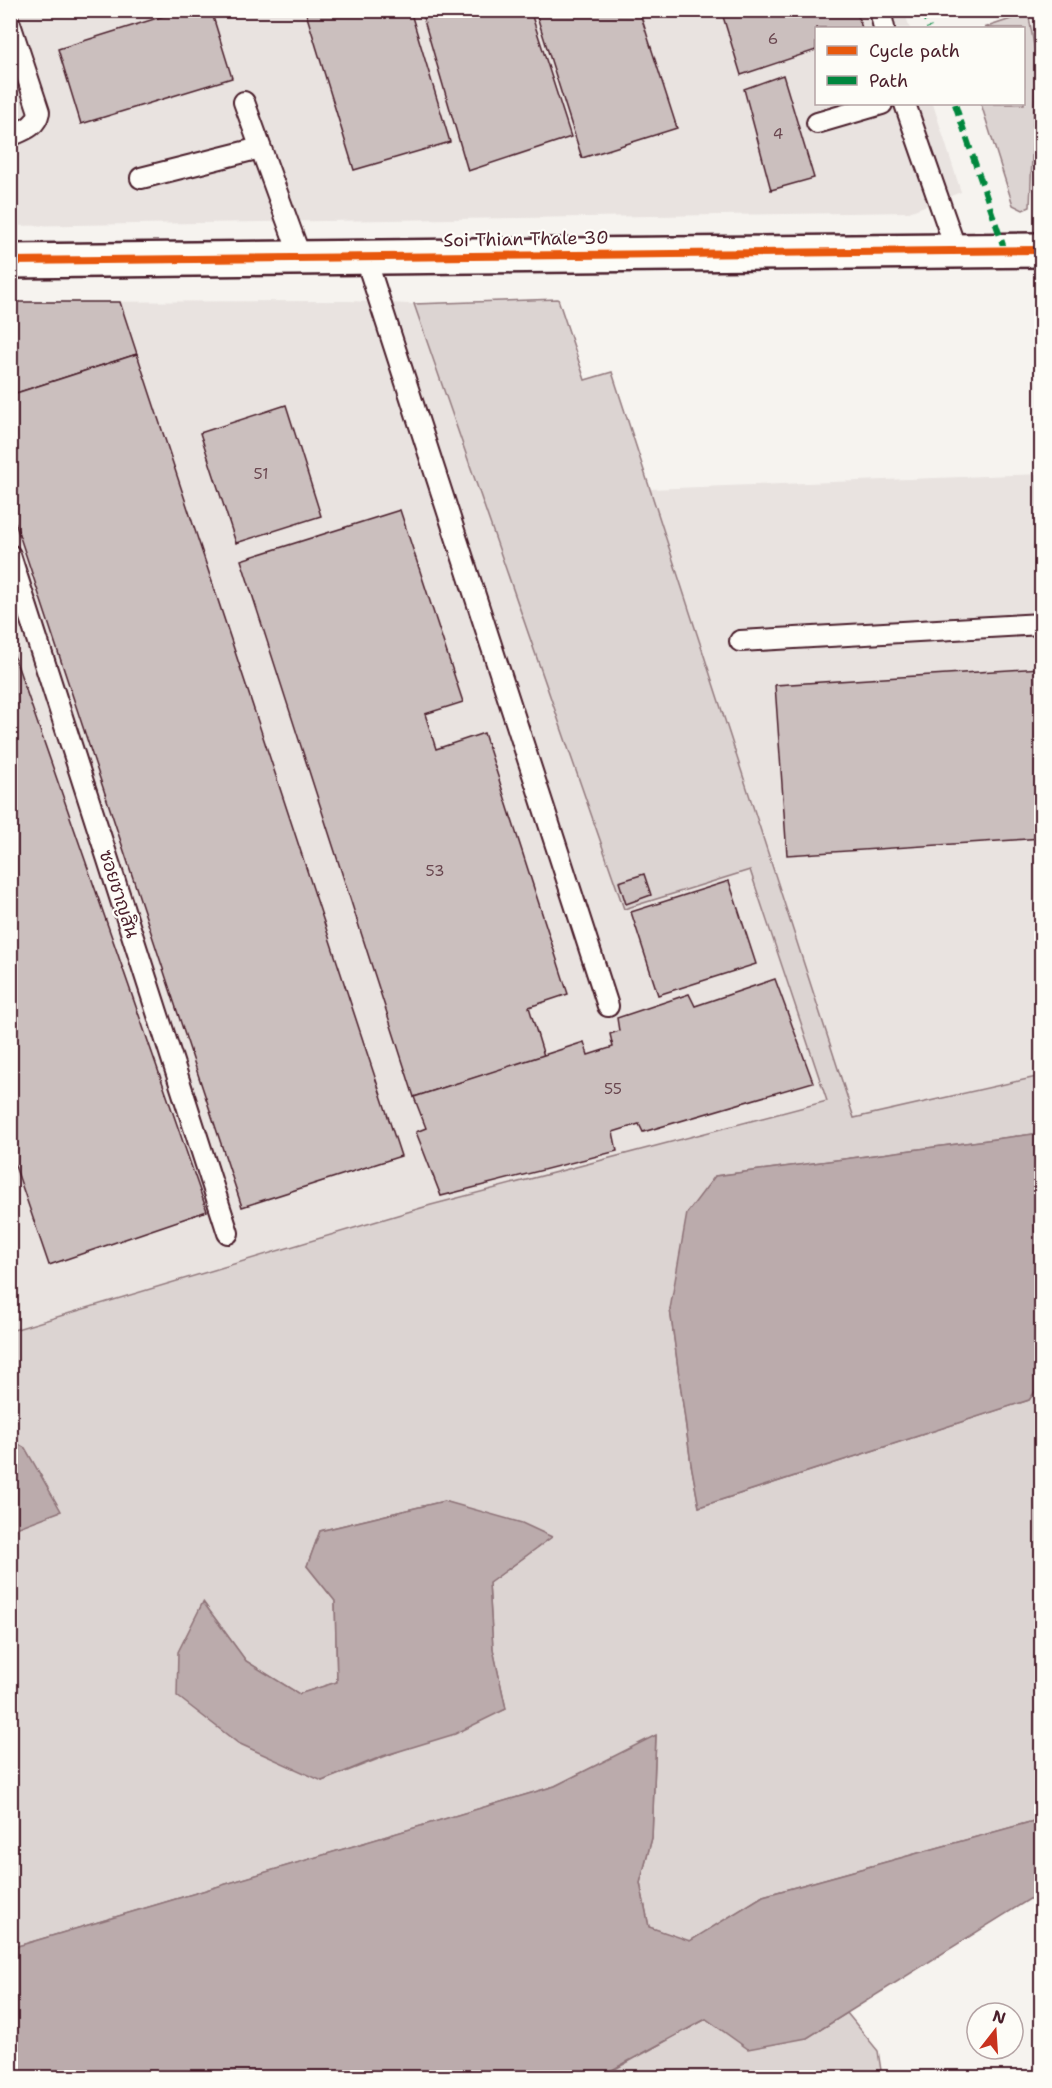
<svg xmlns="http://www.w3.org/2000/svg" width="1052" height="2088" viewBox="0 0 1052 2088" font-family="'Shantell Sans','Playpen Sans Thai',sans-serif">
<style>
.built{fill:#e9e3e0}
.green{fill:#dcd4d2;stroke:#937a7e;stroke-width:1.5;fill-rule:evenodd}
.water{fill:#bbabac;stroke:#8e7378;stroke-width:1.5}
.building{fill:#cbbfbe;stroke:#4a1f2b;stroke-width:1.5}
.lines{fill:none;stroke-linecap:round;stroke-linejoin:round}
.lane-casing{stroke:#4a1f2b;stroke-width:24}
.street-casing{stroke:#4a1f2b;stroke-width:38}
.lane{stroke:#fdfcf7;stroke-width:20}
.street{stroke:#fdfcf7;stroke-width:33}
.quiet{stroke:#00873e;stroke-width:6;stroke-dasharray:12 6;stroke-linecap:butt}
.cycleway-casing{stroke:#fdfcf7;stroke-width:11}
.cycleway{stroke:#e8590c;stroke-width:8}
.labels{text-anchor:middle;stroke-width:4.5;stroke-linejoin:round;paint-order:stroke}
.number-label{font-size:15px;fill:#6a4750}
.street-label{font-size:18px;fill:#4a1f2b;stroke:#fdfcf7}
</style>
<rect width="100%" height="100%" fill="#f6f3ef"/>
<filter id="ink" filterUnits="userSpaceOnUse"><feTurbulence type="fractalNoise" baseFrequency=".0167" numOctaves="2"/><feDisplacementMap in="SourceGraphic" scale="12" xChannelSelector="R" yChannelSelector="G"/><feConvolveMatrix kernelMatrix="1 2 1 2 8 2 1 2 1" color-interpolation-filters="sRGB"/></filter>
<g filter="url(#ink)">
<g class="built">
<polygon points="10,11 904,11 910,28 816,28 816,104 933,104 961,192 909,212 11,226"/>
<polygon points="558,299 828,1101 431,1205 11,1331 10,302 349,301 429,305"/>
<polygon points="1041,474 1041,1076 854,1118 650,489"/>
</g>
<g class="green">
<polygon points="1015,11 1028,11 1036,57 1030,207 1023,210 1013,205 981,104 1024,104 1024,28 984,28 1017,17"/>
<path d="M558,299L585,380L612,372L854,1118L1041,1076V1133L715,1176L670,1309L691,1464L699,1507L1029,1400L1041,1382V1819L763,1896L690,1942L649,1927L640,1883L652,1838L656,1736L555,1786L11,1948L10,1737L17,1714L10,1677L11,1530L60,1510L25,1448L11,1440L10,1331L431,1205L827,1101L750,870L624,909L414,304ZM444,1501L551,1537L489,1583L493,1649L506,1709L322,1781L203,1602L246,1661L299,1694L337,1682L335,1601L307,1566L320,1531Z"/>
<polygon points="847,2013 878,2051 882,2077 599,2078 706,2019 807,2038"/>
</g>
<g class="water">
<polygon points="1041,1133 1042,1382 1029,1400 699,1507 691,1464 670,1309 687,1213 715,1176"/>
<polygon points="11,1440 25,1448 61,1511 11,1530"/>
<polygon points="444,1501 522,1523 552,1537 489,1583 493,1649 506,1709 455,1734 383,1756 322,1781 238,1743 177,1696 178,1652 203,1602 246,1661 299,1694 337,1682 335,1601 307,1566 320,1531"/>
<polygon points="656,1735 652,1838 640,1883 649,1927 690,1941 763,1896 1041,1819 1041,1892 807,2038 748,2049 706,2019 599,2077 11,2077 11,1948 555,1786"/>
</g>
<g class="building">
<polygon points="183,10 211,10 232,78 81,124 58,49"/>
<polygon points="305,10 410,10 450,142 354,170"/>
<polygon points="421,10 530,10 571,137 468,171"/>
<polygon points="535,10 639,10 677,128 582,158"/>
<polygon points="721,10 856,10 862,28 816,28 816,50 741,75"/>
<polygon points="783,75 814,178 771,190 744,89"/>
<polygon points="10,302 120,302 137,354 10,395"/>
<polygon points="137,354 401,1156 242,1207 10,507 10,395"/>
<polygon points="286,405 321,516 236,543 200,433"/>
<polygon points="400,510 463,702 425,714 436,749 484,733 568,994 529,1007 544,1056 414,1097 241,560"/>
<polygon points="10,644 207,1211 49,1265 10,1151"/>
<polygon points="1042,668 1042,838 787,855 775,685"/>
<polygon points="644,874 651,895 626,904 619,882"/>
<polygon points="729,881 756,964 658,995 631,912"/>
<polygon points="775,979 813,1082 643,1132 639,1124 613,1132 617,1151 441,1196 416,1132 426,1128 414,1097 584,1042 588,1055 613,1047 610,1034 619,1031 617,1018 689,994 695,1006"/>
</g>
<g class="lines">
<g class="lane-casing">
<g id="lane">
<polyline points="880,10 884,28"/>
<path d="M10,24L39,112C36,127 24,130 10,136"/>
<polyline points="244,102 300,256"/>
<polyline points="905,104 956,250"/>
<polyline points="817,123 882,104"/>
<polyline points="141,178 260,148"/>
<polyline points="365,256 608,1006"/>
<polyline points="10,555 228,1233"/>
<polyline points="740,641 1042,624"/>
</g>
</g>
<g class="street-casing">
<polyline id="street" points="10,261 1042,250"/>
</g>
<use href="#lane" class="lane"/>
<use href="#street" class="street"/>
<g class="quiet">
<polyline points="923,10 929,28"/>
<polyline points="955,104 1005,251"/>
</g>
<g class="cycleway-casing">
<polyline id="cycleway" points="10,261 1042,250"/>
</g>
<use href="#cycleway" class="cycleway"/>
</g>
</g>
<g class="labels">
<g class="number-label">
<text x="773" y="44">6</text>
<text x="778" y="139">4</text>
<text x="261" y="479">51</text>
<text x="435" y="876">53</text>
<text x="613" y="1094">55</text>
</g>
<g class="street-label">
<text transform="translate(526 239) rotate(-1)" y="6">Soi Thian Thale 30</text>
<text transform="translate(119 894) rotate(72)" y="6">ซอยชาญสิน</text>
</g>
</g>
<rect width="1052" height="2088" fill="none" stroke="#fdfcf7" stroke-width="36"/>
<rect x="18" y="18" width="1016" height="2052" fill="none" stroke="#4a1f2b" stroke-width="2" filter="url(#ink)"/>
<rect x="815" y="27" width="210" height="78" fill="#fdfcf7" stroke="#b5a4a5" stroke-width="1.5"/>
<rect x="827" y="46" width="30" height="9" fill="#e8590c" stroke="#b5a4a5" stroke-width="1.5"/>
<text x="869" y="57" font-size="18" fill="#4a1f2b">Cycle path</text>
<rect x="827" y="76" width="30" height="9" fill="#00873e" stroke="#b5a4a5" stroke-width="1.5"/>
<text x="869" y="87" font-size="18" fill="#4a1f2b">Path</text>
<g transform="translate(995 2031) rotate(17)"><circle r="28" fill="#fdfcf7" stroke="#b5a4a5" stroke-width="1.5"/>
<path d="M0-4.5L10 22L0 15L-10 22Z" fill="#c8321e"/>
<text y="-9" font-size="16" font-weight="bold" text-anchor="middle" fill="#4a1f2b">N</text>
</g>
</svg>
